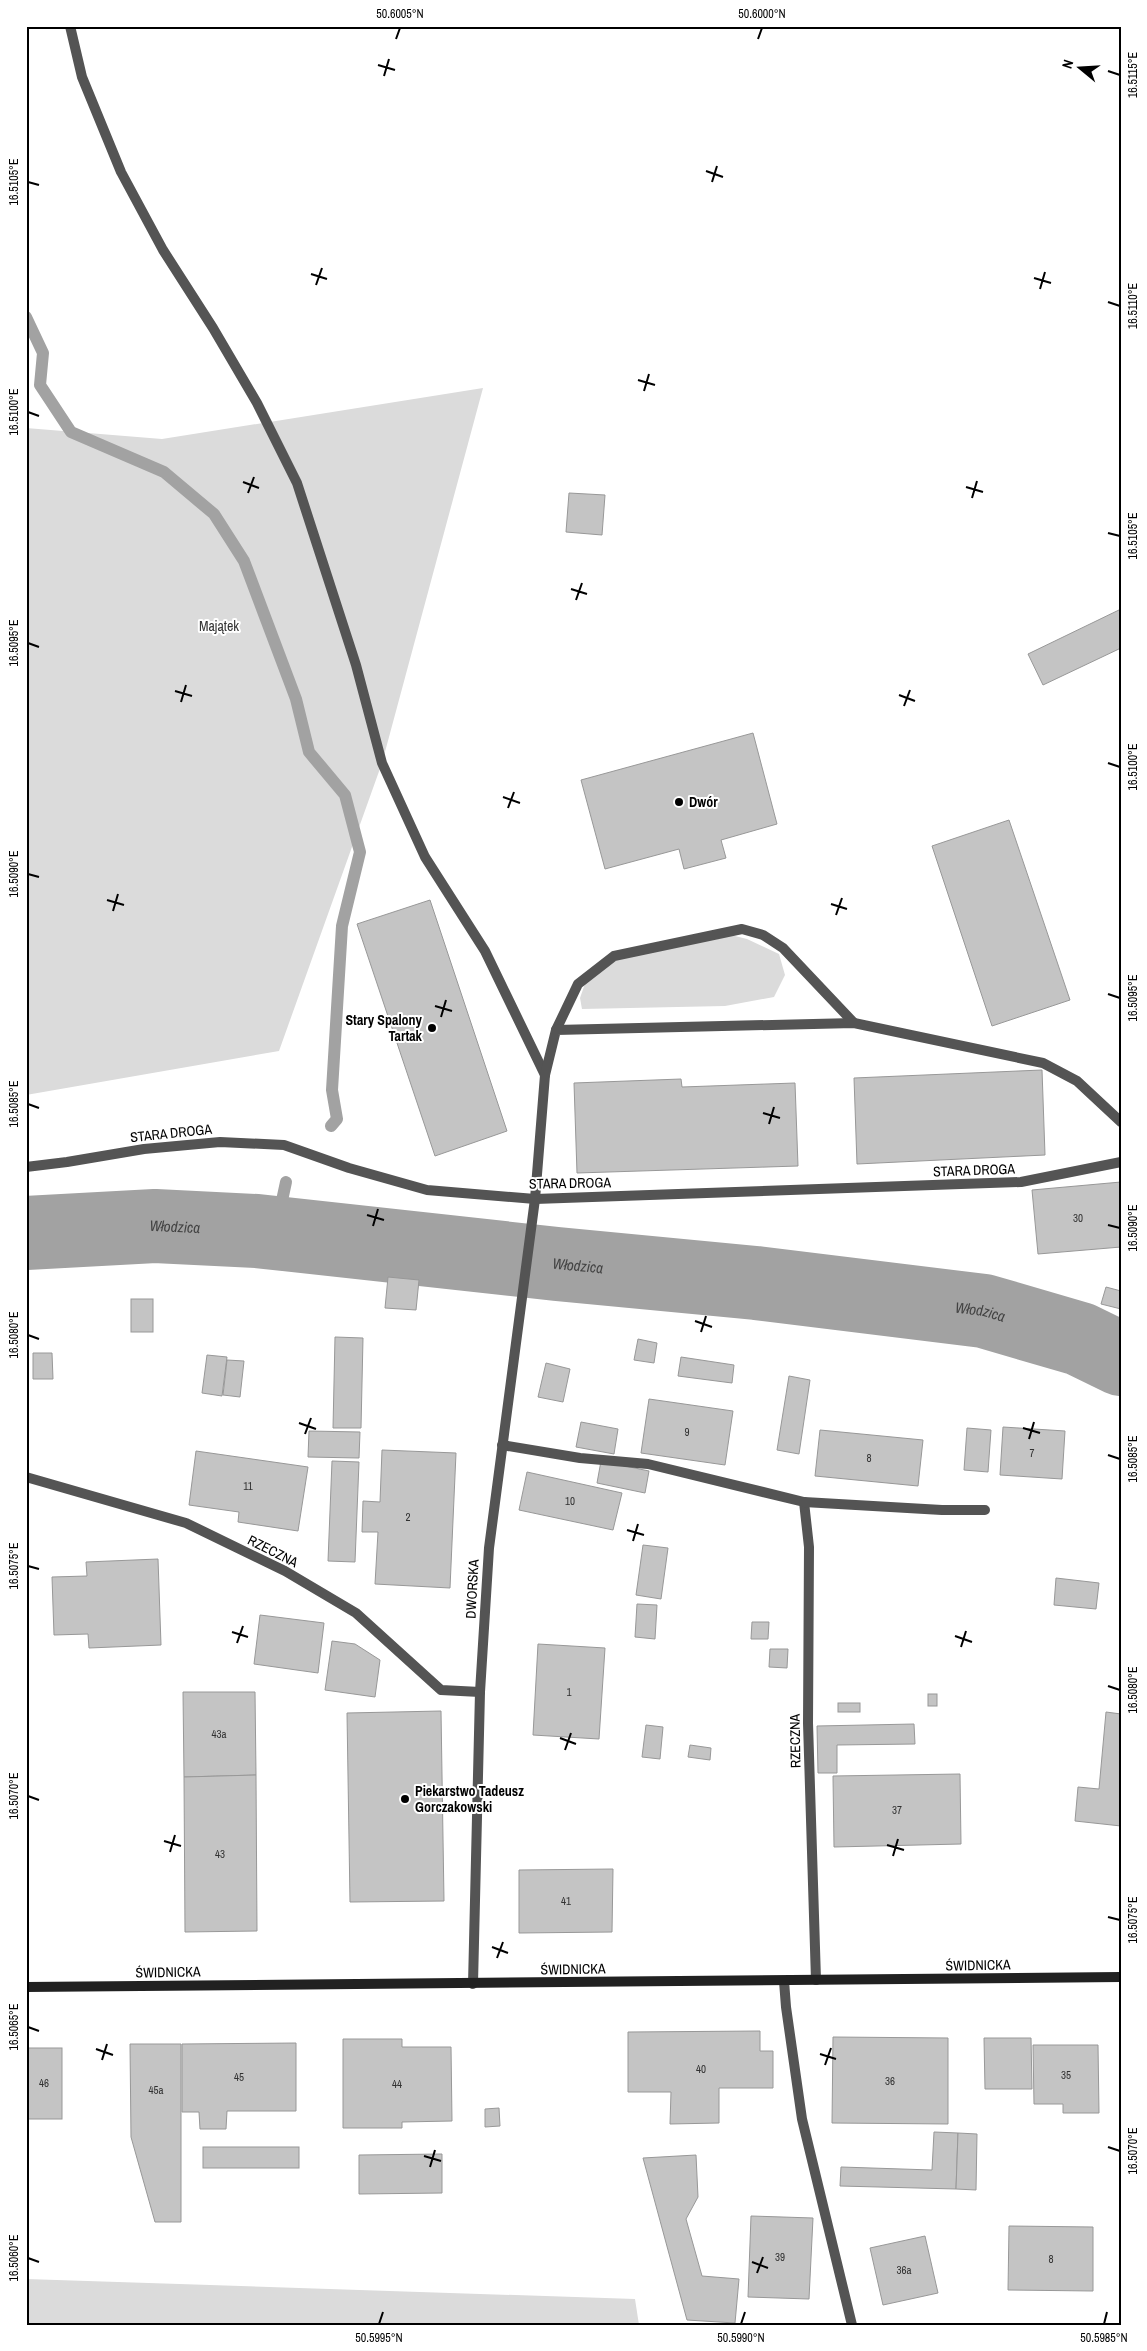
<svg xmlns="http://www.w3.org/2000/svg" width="1147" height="2351" viewBox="0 0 1147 2351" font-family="'Archivo Narrow',sans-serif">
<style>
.green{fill:#dbdbdb}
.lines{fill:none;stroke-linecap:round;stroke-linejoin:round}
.stream{stroke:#a2a2a2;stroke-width:12}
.river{stroke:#a2a2a2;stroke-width:74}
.building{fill:#c4c4c4;stroke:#989898}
.lane{stroke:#545454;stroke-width:10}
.street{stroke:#545454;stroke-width:10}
.secondary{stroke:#212121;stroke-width:10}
.ticks{fill:none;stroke:#000;stroke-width:2}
.poi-dot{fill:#000;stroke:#fff;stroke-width:2}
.labels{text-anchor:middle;stroke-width:4;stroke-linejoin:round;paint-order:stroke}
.number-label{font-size:11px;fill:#313131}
.park-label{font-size:14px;fill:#323232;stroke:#fff}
.poi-label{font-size:14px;font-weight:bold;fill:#000;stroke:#fff;text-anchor:start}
.street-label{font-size:14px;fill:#000;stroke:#fff}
.water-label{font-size:15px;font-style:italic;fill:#434343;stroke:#fff}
.neatline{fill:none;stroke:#000;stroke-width:2}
.ticks-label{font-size:12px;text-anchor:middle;fill:#000}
</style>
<rect width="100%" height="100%" fill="#fff"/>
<g class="green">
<polygon points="483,388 382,763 279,1051 26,1095 26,428 162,439"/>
<polygon points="723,933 747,939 779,954 785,975 774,997 725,1006 582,1009 580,998 587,978 614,956"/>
<polygon points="26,2279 635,2299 639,2325 26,2325"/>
</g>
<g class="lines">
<g class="stream">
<polyline points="26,317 43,353 40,385 71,432 164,472 214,514 244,561 296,699 309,752 345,795 360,852 342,926 332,1090 337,1119 331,1126"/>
<polyline points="275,1233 286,1182"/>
</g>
<path class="river" id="s1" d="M26,1233L155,1226L257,1231L557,1264L756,1283L984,1311L1080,1339L1121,1359"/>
</g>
<g class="building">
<polygon points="569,493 605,495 602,535 566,532"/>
<polygon points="1121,609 1121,648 1043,685 1028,654"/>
<polygon points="753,733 777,824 721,840 726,858 684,869 679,849 605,869 581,780"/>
<polygon points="1009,820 1070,1000 992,1026 932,846"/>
<polygon points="430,900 507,1131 435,1156 357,924"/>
<polygon points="1042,1070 1045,1155 857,1164 854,1078"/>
<polygon points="681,1079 682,1087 795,1083 798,1166 577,1173 574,1083"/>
<polygon points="1121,1182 1121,1247 1038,1254 1032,1190"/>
<polygon points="388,1277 419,1280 416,1310 385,1308"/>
<polygon points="1106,1287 1121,1291 1121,1309 1101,1304"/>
<rect x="131" y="1299" width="22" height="33"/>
<polygon points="335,1337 363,1338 361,1428 333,1428"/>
<polygon points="638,1339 657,1343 654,1363 634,1360"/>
<polygon points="33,1353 52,1353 53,1379 33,1379"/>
<polygon points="207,1355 227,1357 222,1396 202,1393"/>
<polygon points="681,1357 734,1365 732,1383 678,1376"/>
<polygon points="227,1360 244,1361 240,1397 223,1395"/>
<polygon points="546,1363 570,1369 563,1402 538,1397"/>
<polygon points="789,1376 810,1380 799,1454 777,1450"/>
<polygon points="649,1399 733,1411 725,1465 641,1453"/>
<polygon points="581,1422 618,1429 614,1454 576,1447"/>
<polygon points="1003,1427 1065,1431 1062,1479 1000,1475"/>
<polygon points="967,1428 991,1430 988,1472 964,1470"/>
<polygon points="820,1430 923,1440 918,1486 815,1476"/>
<polygon points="309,1431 360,1432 359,1458 308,1457"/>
<polygon points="382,1450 456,1453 450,1588 375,1584 378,1532 362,1532 363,1501 380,1502"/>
<polygon points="196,1451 308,1467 298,1531 238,1522 239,1512 189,1505"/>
<polygon points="332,1461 359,1462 355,1562 328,1561"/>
<polygon points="601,1461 649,1471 645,1493 597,1483"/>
<polygon points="527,1472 622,1493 613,1530 519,1510"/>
<polygon points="643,1545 668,1548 661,1599 636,1595"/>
<polygon points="158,1559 161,1645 89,1648 88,1634 54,1635 52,1577 87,1576 86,1562"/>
<polygon points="1056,1578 1099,1583 1096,1609 1054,1605"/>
<polygon points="637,1604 657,1605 655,1639 635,1637"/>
<polygon points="260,1615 324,1623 318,1673 254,1664"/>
<polygon points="752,1622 769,1622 768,1639 751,1639"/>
<polygon points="332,1641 355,1644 380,1660 375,1697 325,1690"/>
<polygon points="538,1644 605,1648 599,1739 533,1735"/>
<polygon points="770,1649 788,1649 787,1668 769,1667"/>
<polygon points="183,1692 255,1692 256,1775 184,1777"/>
<rect x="928" y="1694" width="9" height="12"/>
<rect x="838" y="1703" width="22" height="9"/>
<polygon points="441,1711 444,1901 350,1902 347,1713"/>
<polygon points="1106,1712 1121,1714 1121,1826 1075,1821 1078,1787 1099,1789"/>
<polygon points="914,1724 915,1744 837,1745 837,1773 818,1773 817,1726"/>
<polygon points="646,1725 663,1727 660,1759 642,1757"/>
<polygon points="690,1745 711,1748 710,1760 688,1757"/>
<polygon points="960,1774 961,1844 834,1847 833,1776"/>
<polygon points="256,1775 257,1931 185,1932 184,1777"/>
<polygon points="613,1869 612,1932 519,1933 519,1870"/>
<polygon points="760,2031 760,2051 773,2051 773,2088 719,2088 719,2123 670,2124 671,2092 628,2092 628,2032"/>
<polygon points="833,2037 948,2038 948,2124 832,2123"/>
<polygon points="984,2038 1031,2038 1032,2089 985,2089"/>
<polygon points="343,2039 402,2039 402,2047 451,2047 452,2121 402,2122 402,2128 343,2128"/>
<polygon points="296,2043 296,2111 227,2111 226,2129 200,2129 199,2112 182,2112 182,2044"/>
<polygon points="130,2044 181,2044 181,2222 155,2222 131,2137"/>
<polygon points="1033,2045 1098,2045 1099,2113 1063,2113 1063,2104 1034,2104"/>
<rect x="26" y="2048" width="36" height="71"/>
<polygon points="499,2108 500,2126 485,2127 485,2109"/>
<polygon points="934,2132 958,2133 956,2189 840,2186 841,2167 932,2170"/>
<polygon points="958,2133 977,2134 976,2190 956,2189"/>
<rect x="203" y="2147" width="96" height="21"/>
<polygon points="442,2154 442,2193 359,2194 359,2155"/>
<polygon points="696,2155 698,2197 686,2219 702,2276 739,2279 735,2323 687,2320 643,2158"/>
<polygon points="751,2216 813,2218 809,2299 748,2297"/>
<polygon points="1009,2226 1093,2227 1093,2291 1008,2290"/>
<polygon points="925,2236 938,2293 883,2305 870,2248"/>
</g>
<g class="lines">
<g class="lane">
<polyline points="70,26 82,77 121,172 163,250 213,328 257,403 297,483 356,665 382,763 425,857 485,951 545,1075"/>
<polyline points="556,1030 578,984 614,956 742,929 763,935 783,948 854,1023"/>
<polyline points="535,1199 545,1075 556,1030 854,1023 1043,1063 1077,1081 1121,1122"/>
<polyline points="502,1445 580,1458 648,1464 804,1502 809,1547 808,1723 816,1980"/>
<polyline points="26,1477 186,1523 285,1571 356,1613 441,1690 480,1692"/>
<polyline points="804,1502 942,1510 985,1510"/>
<polyline points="784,1981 786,2007 802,2119 852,2325"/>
</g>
<g class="street">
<polyline points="26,1167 67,1162 144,1149 220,1142 284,1145 349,1168 427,1190 535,1199 1021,1182 1121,1162"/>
<polyline points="473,1984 480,1692 489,1548 535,1199"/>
</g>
<polyline class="secondary" points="26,1987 1121,1977"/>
</g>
<path class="ticks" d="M396,39L400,28M758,39L762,28M378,65L395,70M1108,71L1120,75M384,76L389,59M706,171L723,177M28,182L39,185M712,182L717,166M311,274L327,279M1034,278L1051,283M316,285L322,268M1040,289L1045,272M1108,302L1120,306M638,380L655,385M644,391L649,374M28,412L39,416M243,482L259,488M966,487L983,492M248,493L254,477M972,498L977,481M1108,533L1120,536M571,589L587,594M576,600L582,583M28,643L39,647M175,691L192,696M899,695L915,701M181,702L186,685M904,706L910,690M1108,763L1120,767M503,797L520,803M508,808L514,792M28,874L39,877M107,900L124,905M831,904L847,909M113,911L118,894M836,915L842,898M1108,994L1120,998M435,1006L452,1011M441,1017L446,1000M28,1104L39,1108M763,1113L780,1118M769,1124L774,1107M367,1215L384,1220M1108,1225L1120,1228M373,1226L378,1209M695,1321L712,1327M701,1332L706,1316M28,1335L39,1339M299,1423L316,1429M1023,1428L1040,1433M305,1434L311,1418M1029,1439L1034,1422M1108,1455L1120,1459M627,1530L644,1535M633,1541L638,1524M28,1566L39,1569M232,1632L248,1637M955,1636L972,1642M237,1643L243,1626M961,1647L966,1631M1108,1686L1120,1690M560,1738L576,1744M565,1750L571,1733M28,1796L39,1800M164,1841L181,1846M887,1845L904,1850M170,1852L175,1835M893,1856L898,1839M1108,1917L1120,1920M492,1947L508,1953M497,1958L503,1942M28,2027L39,2031M96,2049L113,2055M820,2054L836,2059M102,2060L107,2044M825,2065L831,2048M1108,2147L1120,2151M424,2156L441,2161M430,2167L435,2150M28,2258L39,2262M752,2262L768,2268M757,2273L763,2257M379,2324L383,2312M741,2324L745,2312M1104,2324L1107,2312"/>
<g class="poi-dot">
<circle cx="679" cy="802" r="5"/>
<circle cx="432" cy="1028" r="5"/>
<circle cx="405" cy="1799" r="5"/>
</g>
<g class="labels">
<g class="number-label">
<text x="1078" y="1222">30</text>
<text x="687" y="1436">9</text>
<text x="1032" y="1457">7</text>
<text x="869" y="1462">8</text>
<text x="248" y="1490">11</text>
<text x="570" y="1505">10</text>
<text x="408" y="1521">2</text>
<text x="569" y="1696">1</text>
<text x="219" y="1738">43a</text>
<text x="897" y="1814">37</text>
<text x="220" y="1858">43</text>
<text x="566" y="1905">41</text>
<text x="701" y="2073">40</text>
<text x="1066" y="2079">35</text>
<text x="239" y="2081">45</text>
<text x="890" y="2085">36</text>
<text x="44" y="2087">46</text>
<text x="397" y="2088">44</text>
<text x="156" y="2094">45a</text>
<text x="780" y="2261">39</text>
<text x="1051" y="2263">8</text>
<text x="904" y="2274">36a</text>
</g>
<g class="park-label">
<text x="219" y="631">Majątek</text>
</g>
<g class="poi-label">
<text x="689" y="807">Dwór</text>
<text x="422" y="1025" text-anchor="end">Stary Spalony<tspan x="422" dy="16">Tartak</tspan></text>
<text x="415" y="1796">Piekarstwo Tadeusz<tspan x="415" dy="16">Gorczakowski</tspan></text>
</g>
<g class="street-label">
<text transform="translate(171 1133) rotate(-6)" y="5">STARA DROGA</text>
<text transform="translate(974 1170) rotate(-2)" y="5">STARA DROGA</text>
<text transform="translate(570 1183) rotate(-1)" y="5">STARA DROGA</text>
<text transform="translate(273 1551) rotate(27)" y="5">RZECZNA</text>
<text transform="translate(472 1589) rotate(-87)" y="5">DWORSKA</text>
<text transform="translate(795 1741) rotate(-91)" y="5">RZECZNA</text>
<text transform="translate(978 1965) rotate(-1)" y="5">ŚWIDNICKA</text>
<text transform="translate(573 1969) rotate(-1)" y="5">ŚWIDNICKA</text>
<text transform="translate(168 1972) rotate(-1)" y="5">ŚWIDNICKA</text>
</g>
<g class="water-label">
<text dy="5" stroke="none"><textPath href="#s1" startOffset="149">Włodzica</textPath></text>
<text dy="5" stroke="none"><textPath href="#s1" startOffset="554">Włodzica</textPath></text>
<text dy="5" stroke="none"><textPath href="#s1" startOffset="959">Włodzica</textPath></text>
</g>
</g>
<rect width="1147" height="2351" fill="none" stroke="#ffffff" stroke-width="55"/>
<g transform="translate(1080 68) rotate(288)" stroke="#ffffff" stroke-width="4" paint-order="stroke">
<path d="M0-4L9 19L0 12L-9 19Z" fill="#000000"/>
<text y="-8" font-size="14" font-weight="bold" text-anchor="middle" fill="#000000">N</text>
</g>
<rect x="28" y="28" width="1092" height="2296" class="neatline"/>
<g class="ticks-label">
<text x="400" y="18">50.6005°N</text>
<text x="762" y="18">50.6000°N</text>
<text transform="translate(1133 75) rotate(-90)" y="4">16.5115°E</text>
<text transform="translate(14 182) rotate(-90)" y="4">16.5105°E</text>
<text transform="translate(1133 306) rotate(-90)" y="4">16.5110°E</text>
<text transform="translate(14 412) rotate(-90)" y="4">16.5100°E</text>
<text transform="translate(1133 536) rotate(-90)" y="4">16.5105°E</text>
<text transform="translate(14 643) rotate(-90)" y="4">16.5095°E</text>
<text transform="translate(1133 767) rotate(-90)" y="4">16.5100°E</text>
<text transform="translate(14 874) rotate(-90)" y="4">16.5090°E</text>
<text transform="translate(1133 998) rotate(-90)" y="4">16.5095°E</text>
<text transform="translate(14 1104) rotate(-90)" y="4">16.5085°E</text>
<text transform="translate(1133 1228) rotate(-90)" y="4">16.5090°E</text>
<text transform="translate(14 1335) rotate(-90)" y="4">16.5080°E</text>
<text transform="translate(1133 1459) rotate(-90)" y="4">16.5085°E</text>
<text transform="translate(14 1566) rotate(-90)" y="4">16.5075°E</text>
<text transform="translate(1133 1690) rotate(-90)" y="4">16.5080°E</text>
<text transform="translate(14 1796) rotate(-90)" y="4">16.5070°E</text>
<text transform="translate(1133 1920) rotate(-90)" y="4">16.5075°E</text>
<text transform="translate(14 2027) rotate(-90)" y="4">16.5065°E</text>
<text transform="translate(1133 2151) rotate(-90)" y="4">16.5070°E</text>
<text transform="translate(14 2258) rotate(-90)" y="4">16.5060°E</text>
<text x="379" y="2342">50.5995°N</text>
<text x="741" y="2342">50.5990°N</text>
<text x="1104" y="2342">50.5985°N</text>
</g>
</svg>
